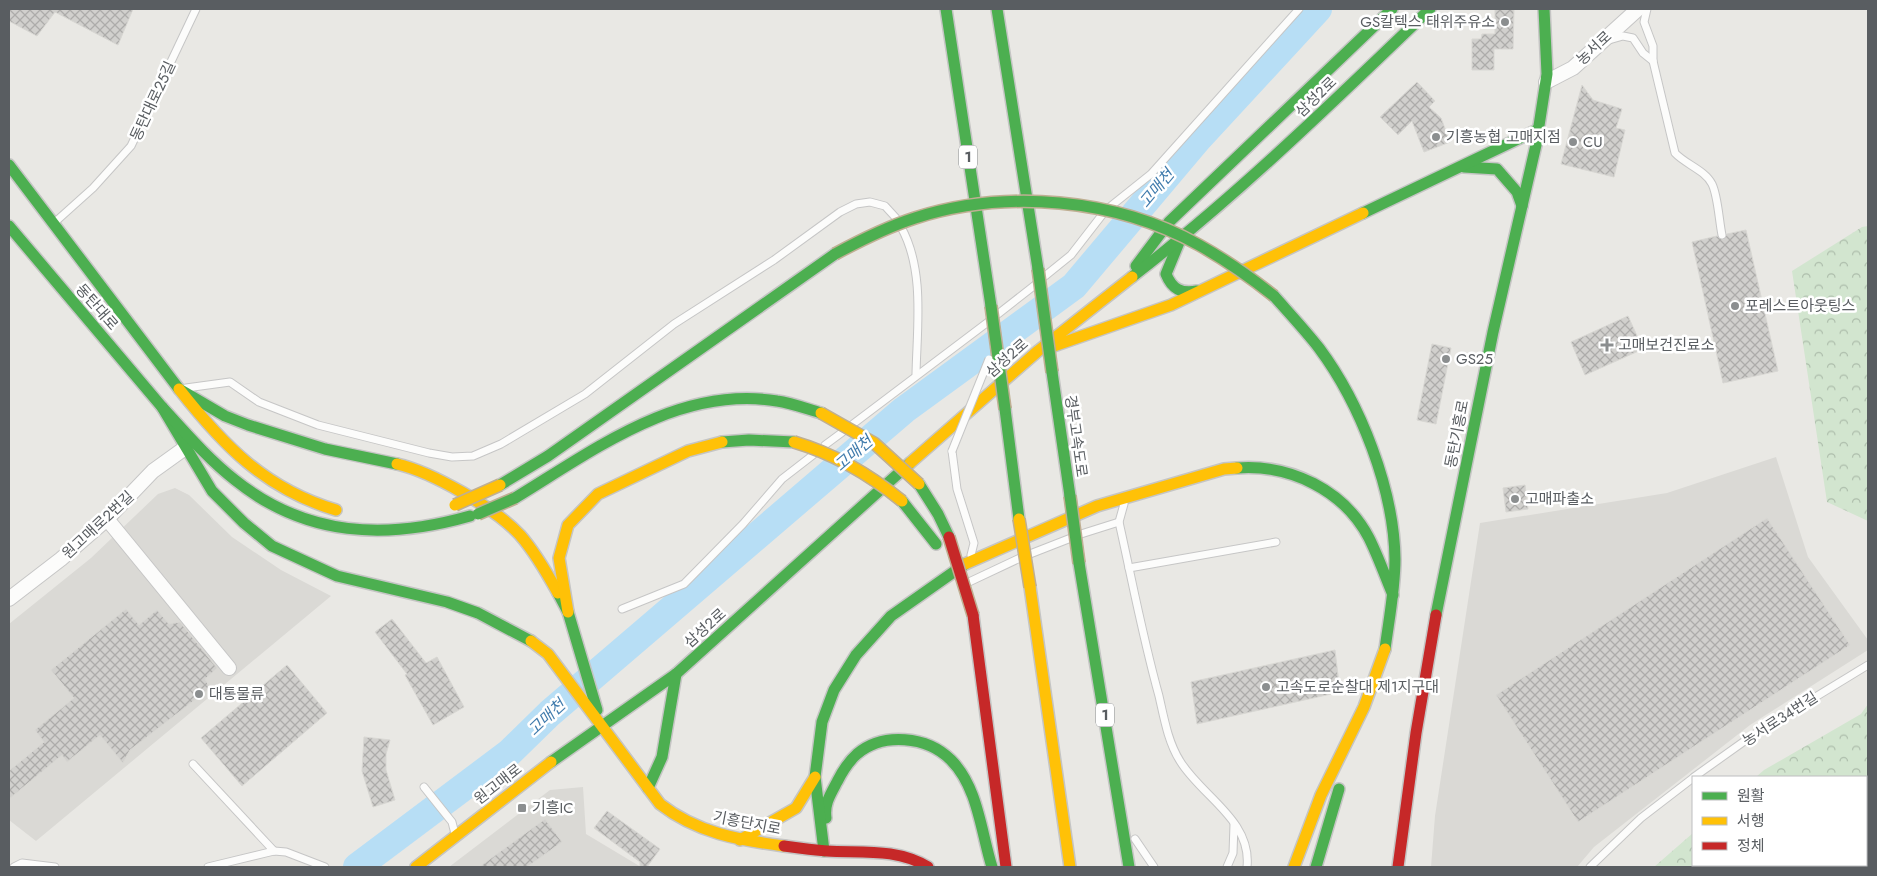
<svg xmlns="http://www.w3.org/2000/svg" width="1877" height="876" viewBox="0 0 1877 876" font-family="Jost,'Noto Sans KR',sans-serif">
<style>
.industrial{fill:#dad9d5}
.forest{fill:url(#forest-crowns)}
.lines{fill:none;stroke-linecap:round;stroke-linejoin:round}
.river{stroke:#b7def5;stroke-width:28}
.building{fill:url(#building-cross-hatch);stroke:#d8d7d3}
.lane-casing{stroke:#c6c6c6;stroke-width:9}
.street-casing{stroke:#c6c6c6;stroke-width:16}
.fast-casing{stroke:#c5c5c4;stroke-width:14}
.slow-casing{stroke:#c5c5c4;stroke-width:14}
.jam-casing{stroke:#c5c5c4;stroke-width:14}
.lane{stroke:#fcfcfb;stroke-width:7}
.street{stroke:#fcfcfb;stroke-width:14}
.fast{stroke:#4caf50;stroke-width:11}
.slow{stroke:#ffc107;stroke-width:11}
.jam{stroke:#c62828;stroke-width:11}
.lane-bridge-casing{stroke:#c6c6c6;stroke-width:9;stroke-linecap:butt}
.fast-bridge-casing{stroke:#bfaf93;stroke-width:14;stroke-linecap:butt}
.slow-bridge-casing{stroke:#bfaf93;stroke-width:14;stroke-linecap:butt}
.jam-bridge-casing{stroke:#bfaf93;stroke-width:14;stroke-linecap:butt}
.lane-bridge{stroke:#fcfcfb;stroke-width:7}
.fast-bridge{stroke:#4caf50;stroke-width:11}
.slow-bridge{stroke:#ffc107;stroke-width:11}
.jam-bridge{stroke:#c62828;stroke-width:11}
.poi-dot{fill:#8b8e8f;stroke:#fff;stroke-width:2}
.labels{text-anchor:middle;stroke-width:5;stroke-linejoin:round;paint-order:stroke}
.shield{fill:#fff;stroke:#8b8e90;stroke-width:1}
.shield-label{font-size:14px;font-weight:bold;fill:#595d61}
.poi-label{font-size:15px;fill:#595d61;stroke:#fff;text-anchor:start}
.street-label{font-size:15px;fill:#595d61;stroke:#fff}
.water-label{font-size:16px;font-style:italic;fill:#407bac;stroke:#fff}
</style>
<defs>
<pattern id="forest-crowns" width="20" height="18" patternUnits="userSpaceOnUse" patternTransform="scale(1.25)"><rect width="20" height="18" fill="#d2e5cf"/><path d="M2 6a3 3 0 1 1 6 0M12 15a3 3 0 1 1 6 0" fill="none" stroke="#adbdab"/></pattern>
<pattern id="building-cross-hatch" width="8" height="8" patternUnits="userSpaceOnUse" patternTransform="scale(1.25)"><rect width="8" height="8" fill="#d1d0cd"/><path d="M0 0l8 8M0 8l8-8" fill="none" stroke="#adacaa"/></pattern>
</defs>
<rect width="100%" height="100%" fill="#e9e8e4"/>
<g class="industrial">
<polygon points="1776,457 1808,557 1868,640 1868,650 1750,725 1594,847 1577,867 1431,867 1435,816 1480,523 1667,493"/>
<polygon points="175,488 189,495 232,537 281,570 331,596 36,841 9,820 9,624 91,558 158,494"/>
<polygon points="583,787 586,834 641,867 449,867 550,790"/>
</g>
<g class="forest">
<polygon points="1868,226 1868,521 1827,502 1792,271 1862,227"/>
<polygon points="1868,704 1868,867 1654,867 1693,833 1693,865 1866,865 1866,777 1756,777 1764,770 1861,714"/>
</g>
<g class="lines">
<polyline class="river" points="357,867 509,753 550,713 904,410 1074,286 1198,139 1318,9"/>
</g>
<g class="building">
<polygon points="9,9 133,9 118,45 55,12 37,36 9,21"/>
<polygon points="1495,9 1514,9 1513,49 1494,49 1494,70 1472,70 1472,39 1481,39 1482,34 1495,34"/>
<polygon points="1417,82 1435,101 1429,107 1441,118 1450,142 1424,152 1412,121 1398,135 1380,117"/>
<polygon points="1582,85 1593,100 1622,109 1616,128 1625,130 1614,177 1561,164"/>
<polygon points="1746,230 1778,371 1723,383 1692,242 1717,236 1723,240 1727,234"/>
<polygon points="1628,316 1643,349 1585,375 1571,342"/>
<polygon points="1432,344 1451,348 1436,424 1417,420"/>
<polygon points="1525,485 1528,509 1506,512 1503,488"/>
<polygon points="1767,518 1850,645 1578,822 1496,695"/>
<polygon points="126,609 139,625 157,610 169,624 180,622 217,668 205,679 210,688 130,750 123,763 100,735 67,762 62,755 9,799 9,771 44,742 35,730 74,698 51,670"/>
<polygon points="392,619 426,663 437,657 464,707 433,725 405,675 407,674 375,632"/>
<polygon points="1335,650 1340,692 1197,724 1191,682"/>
<polygon points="287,665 327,713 242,786 201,738"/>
<polygon points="364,737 390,740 386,754 386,770 395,800 373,807 362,771"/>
<polygon points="607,811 660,849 647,867 640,867 640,862 594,828"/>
<polygon points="545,819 562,842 527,867 479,867"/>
</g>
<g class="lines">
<g class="lane-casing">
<g id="lane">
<path d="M1647,9L1644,22L1653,46V61L1675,153C1685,164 1705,170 1712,184C1718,196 1719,221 1722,235"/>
<polyline points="1609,40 1623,36 1633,38 1643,53 1653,61"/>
<polyline points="1111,206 1151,174 1299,9"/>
<polyline points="54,223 93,188 131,146 196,9"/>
<path d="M901,227C925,270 917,327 916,374"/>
<polyline points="1045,276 1071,255 1102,215"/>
<polyline points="998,314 1035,285"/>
<polyline points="186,388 230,382 259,402 318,425 429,453 452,457 473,456 501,444 585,394 674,324 774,260 840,212 856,204 870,202 885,206 896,218"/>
<polyline points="853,424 988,322"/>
<polyline points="825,445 844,431"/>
<polyline points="952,451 957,489 974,543 971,555"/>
<path d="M1124,504L1119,522C1132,580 1143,639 1159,696C1164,718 1168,742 1180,761C1201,796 1252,820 1247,867"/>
<polyline points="1081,534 1119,522"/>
<polyline points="1030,554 1071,538"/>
<polyline points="1129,568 1276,542"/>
<polyline points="969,582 1020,558"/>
<polyline points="622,609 684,584 743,524 782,479 813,455"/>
<polyline points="193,764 274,851"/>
<polyline points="1694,777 1753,735 1868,665"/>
<polyline points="424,787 452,822 455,834"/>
<polyline points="1135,839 1154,867"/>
<polyline points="14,867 22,863 55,867"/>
<polyline points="208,867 274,851 286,852 325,867"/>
<polyline points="1227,867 1233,853 1234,824"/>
<polyline points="1590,867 1641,818 1693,778"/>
</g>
</g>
<g class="street-casing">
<g id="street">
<polyline points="1546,82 1573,68 1638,9"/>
<polyline points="107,519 229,668"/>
<polyline points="9,599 61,559 107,519 153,471 185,448"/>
</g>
</g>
<g class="fast-casing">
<g id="fast">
<polyline points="946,9 991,306"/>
<polyline points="997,9 1038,269"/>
<polyline points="9,165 179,389 225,416 248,425 325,449 397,464"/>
<polyline points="1464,167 1497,169 1517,192 1522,206"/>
<polyline points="1363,213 1539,129"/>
<polyline points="9,226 162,407 212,491 244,523 272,546 337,576 447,602 478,613 531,641"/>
<path d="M1180,240L1166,274C1172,289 1181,294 1197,291"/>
<polyline points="1136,266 1169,222 1392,9"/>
<path d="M1132,277C1238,195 1333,102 1430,9"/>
<path d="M1274,296C1289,313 1305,330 1319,348C1360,403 1394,489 1395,559C1395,589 1389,619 1385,649"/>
<polyline points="1052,372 1070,496"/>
<path d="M162,407C185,432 208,459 235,480C306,537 386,540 470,516"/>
<polyline points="1005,409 1019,519"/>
<polyline points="722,442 749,440 794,442"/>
<path d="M1237,468C1290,464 1344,490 1369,538C1378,556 1385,576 1393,595"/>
<polyline points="919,484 938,514 949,537"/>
<polyline points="500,485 548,456 835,254"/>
<path d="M515,498C594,450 679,385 777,401C792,403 807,409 821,413"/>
<polyline points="902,501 936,544"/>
<polyline points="1079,563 1129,867"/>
<polyline points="558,593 568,612 597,710"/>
<polyline points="1436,615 1493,332 1536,145 1547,74 1544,9"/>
<polyline points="551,762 676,674 910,463"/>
<polyline points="648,788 662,757 676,674"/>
<path d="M826,818C824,804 830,795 837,782C842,772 848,762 857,754C883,732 927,736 951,760C978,787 981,832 992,867"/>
<polyline points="824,851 815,777 822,722 834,690 856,655 891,616 965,564"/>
<polyline points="1316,867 1339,789"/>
</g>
</g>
<g class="slow-casing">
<g id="slow">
<polyline points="1048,348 1171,305 1363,213"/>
<path d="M179,389C223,445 265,489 336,510"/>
<polyline points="910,463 1038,351 1132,277"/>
<path d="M397,464C432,472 495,508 520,535C535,552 547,573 558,593"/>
<polyline points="965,564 1097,506 1224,469 1237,468"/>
<polyline points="1030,587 1070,867"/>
<polyline points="568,612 559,558 568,525 598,494 688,451 722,442"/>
<path d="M531,641L548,654L660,804C697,833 739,840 784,846"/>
<polyline points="740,840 796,808 815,777"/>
<polyline points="416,867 551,762"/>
<polyline points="1294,867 1321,795 1364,707 1385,649"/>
</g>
</g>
<g class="jam-casing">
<g id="jam">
<polyline points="973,615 1006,867"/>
<path d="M784,846C798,848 812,850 827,851C861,853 897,848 928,867"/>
<polyline points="1398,867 1416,733 1436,615"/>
</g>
</g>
<use href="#lane" class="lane"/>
<use href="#street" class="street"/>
<use href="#fast" class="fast"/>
<use href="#slow" class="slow"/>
<use href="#jam" class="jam"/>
<g class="lane-bridge-casing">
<polyline id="lane-bridge" points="952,451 989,359"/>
</g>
<g class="fast-bridge-casing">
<g id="fast-bridge">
<path d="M835,254C861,240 887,227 915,218C1006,189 1115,198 1199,245C1226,260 1250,277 1274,296"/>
<polyline points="1038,269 1052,372"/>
<polyline points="991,306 1005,409"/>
<polyline points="1070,496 1079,563"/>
<polyline points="478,514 515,498"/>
</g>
</g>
<g class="slow-bridge-casing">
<g id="slow-bridge">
<polyline points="821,413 874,443 919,484"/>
<path d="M794,442C835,454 869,474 902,501"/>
<polyline points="455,505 500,485"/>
<polyline points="1019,519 1030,587"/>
</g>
</g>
<g class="jam-bridge-casing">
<polyline id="jam-bridge" points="949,537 973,615"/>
</g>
<use href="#lane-bridge" class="lane-bridge"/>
<use href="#fast-bridge" class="fast-bridge"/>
<use href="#slow-bridge" class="slow-bridge"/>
<use href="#jam-bridge" class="jam-bridge"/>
</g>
<g class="poi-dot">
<circle cx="1505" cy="22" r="5"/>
<circle cx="1436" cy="137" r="5"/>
<circle cx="1573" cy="142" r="5"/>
<circle cx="1735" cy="306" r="5"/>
<path d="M1604.5 337.5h5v5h5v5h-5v5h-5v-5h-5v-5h5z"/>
<circle cx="1446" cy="359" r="5"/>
<circle cx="1515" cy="499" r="5"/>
<circle cx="1266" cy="687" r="5"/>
<circle cx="199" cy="694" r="5"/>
<rect x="517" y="803" width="10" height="10" rx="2.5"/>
</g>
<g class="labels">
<g class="shield">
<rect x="959" y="145.5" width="18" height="23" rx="4"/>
<rect x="1096" y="703.5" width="18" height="23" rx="4"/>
</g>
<g class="shield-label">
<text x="968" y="162">1</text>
<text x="1105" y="720">1</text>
</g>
<g class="poi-label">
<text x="1495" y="27" text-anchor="end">GS칼텍스 태위주유소</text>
<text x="1446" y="142">기흥농협 고매지점</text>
<text x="1583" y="147">CU</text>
<text x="1745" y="311">포레스트아웃팅스</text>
<text x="1618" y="350">고매보건진료소</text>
<text x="1456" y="364">GS25</text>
<text x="1525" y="504">고매파출소</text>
<text x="1276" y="692">고속도로순찰대 제1지구대</text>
<text x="209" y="699">대통물류</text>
<text x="532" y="813">기흥IC</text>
</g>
<g class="street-label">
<text transform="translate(1594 48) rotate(-43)" y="5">농서로</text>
<text transform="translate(1316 97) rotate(-44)" y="5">삼성2로</text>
<text transform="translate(153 101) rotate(-65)" y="5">동탄대로25길</text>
<text transform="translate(97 307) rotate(49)" y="5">동탄대로</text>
<text transform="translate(1007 358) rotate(-41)" y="5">삼성2로</text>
<text transform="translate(1457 434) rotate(-79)" y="5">동탄기흥로</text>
<text transform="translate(1076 436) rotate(82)" y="5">경부고속도로</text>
<text transform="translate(98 525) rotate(-43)" y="5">원고매로2번길</text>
<text transform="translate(705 628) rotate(-42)" y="5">삼성2로</text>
<text transform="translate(1780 719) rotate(-33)" y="5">농서로34번길</text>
<text transform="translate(498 784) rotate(-38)" y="5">원고매로</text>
<text transform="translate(747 823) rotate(11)" y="5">기흥단지로</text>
</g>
<g class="water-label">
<text transform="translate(1156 188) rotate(-50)" y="6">고매천</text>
<text transform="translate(853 453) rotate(-41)" y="6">고매천</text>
<text transform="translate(546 717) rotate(-43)" y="6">고매천</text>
</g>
</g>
<rect width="1877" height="876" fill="none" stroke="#595d61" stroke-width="20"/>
<rect x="1692" y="776" width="175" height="90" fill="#ffffff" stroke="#bdbec0"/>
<rect x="1702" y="792" width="25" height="8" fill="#4caf50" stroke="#bdbec0"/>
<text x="1737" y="801" font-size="15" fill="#595d61">원활</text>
<rect x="1702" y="817" width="25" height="8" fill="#ffc107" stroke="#bdbec0"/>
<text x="1737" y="826" font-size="15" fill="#595d61">서행</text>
<rect x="1702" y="842" width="25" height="8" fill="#c62828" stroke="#bdbec0"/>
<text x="1737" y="851" font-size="15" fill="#595d61">정체</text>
</svg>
